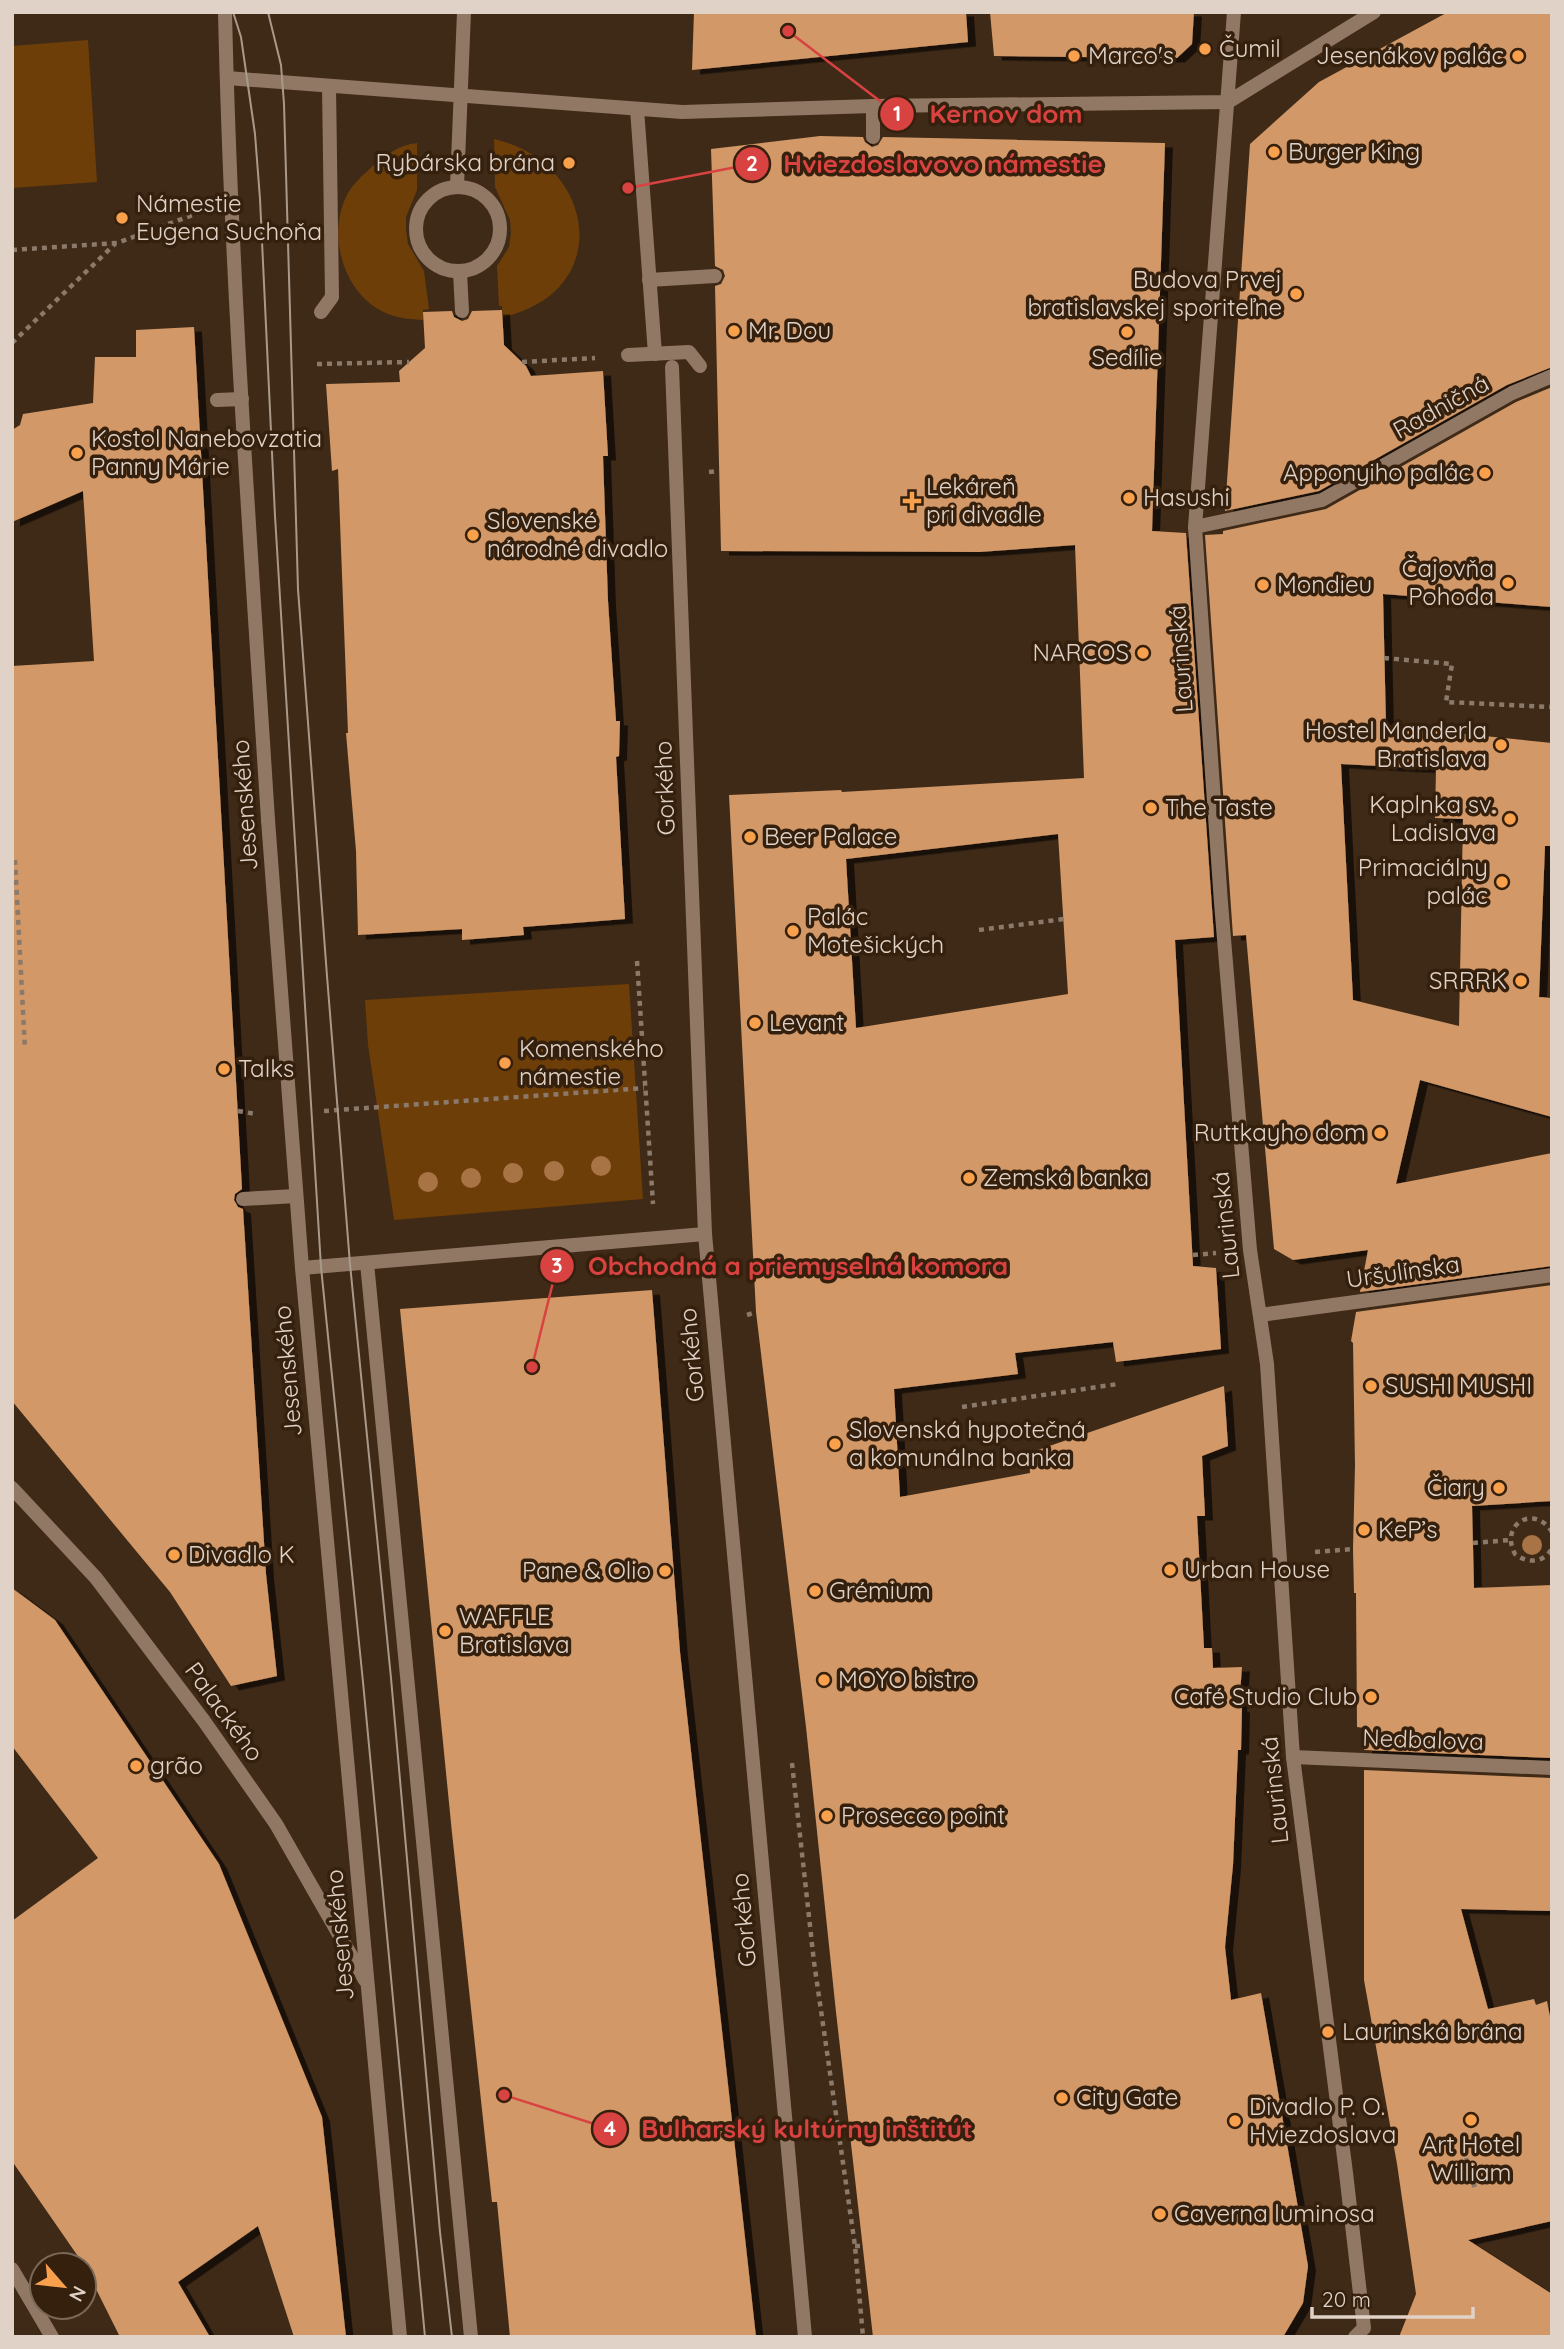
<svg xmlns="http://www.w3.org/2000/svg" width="1564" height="2349" viewBox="0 0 1564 2349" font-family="Quicksand,sans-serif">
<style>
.green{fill:#6e3e08}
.building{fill:#d29867;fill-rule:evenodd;filter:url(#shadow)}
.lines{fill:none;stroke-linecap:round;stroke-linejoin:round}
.path{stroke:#8b796a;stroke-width:4.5;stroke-dasharray:5 5;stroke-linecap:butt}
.service{stroke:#917864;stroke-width:14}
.pedestrian{stroke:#917864;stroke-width:14}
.minor{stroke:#917864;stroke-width:14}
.tram{stroke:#a9998b;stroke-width:2}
.tree{fill:#a87446}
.poi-dot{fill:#f9a04d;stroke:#35200d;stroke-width:2.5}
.labels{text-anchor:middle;stroke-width:7;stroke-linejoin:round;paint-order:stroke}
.poi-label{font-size:24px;fill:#e0d2c7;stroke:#35200d;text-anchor:start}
.street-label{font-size:24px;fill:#e0d2c7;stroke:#35200d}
.leader{fill:none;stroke:#d84240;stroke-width:2.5}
.callout-dot{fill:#d84240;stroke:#35200d;stroke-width:2.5}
.mark-label{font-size:21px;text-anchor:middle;font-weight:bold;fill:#fff}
.callout-label{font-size:26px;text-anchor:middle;font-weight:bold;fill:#d84240;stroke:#35200d;stroke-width:7;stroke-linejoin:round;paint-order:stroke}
</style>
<defs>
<filter id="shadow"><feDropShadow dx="8" dy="4.5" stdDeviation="0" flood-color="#0009"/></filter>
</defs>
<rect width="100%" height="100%" fill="#3f2a17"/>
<g class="green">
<polygon points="88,40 97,182 12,188 12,46"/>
<path d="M494,139C597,163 615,292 503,317L502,306H499L497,266L509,247L511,233L510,220L495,187Z"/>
<path d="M417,143V190L406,217V230L408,244L424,271L429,309L423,310V320C413,319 401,319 391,315C346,300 326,239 346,197C352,184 363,175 374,165C387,154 399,145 417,143Z"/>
<polygon points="629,984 643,1199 394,1220 368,1045 365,1000"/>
</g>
<g class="building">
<polygon points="694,12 966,12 968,42 692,70"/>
<polygon points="990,12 1194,12 1192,44 1177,58 994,56"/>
<polygon points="1448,12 1552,12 1552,367 1507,385 1319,491 1225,511 1250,144 1319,82"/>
<path d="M820,136L863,137L865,142L872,147L878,145L883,137L1165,143L1152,531L1186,533L1214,937L1175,940L1193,1266L1216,1268L1221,1349L1116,1362L1113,1342L1015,1353L1018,1374L894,1389L900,1497L1030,1473L1029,1453L1224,1386L1228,1446L1202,1456L1205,1516H1197L1204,1648H1212L1213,1668L1242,1667L1239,1707L1242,1708L1241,1750H1238L1233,1865L1225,1947L1231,2000L1261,1993L1308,2266L1303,2303L1283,2337H873L836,2012L806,1727L756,1312L729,795L841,790L842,792L1084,778L1075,545L979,552L721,551L715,286L721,284L725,276L723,270L715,266L711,149ZM1058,834L1068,994L856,1028L846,859Z"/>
<polygon points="502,310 504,345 526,366 531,376 603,371 608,456 603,456 608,601 616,721 620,721 619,756 616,757 625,919 523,927 524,935 462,940 462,929 358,935 356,851 346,733 348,733 338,469 332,471 326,384 400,382 399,371 425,348 423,312 452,311 454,317 462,321 468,319 472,311"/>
<polygon points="194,327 242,1189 235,1194 234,1200 238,1207 243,1209 266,1574 277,1676 231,1686 170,1592 12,1401 12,666 94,661 83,491 12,522 12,430 20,425 23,414 93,403 95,357 136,357 136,330"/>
<path d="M1552,387V607L1383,594L1386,726L1552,743V846H1545L1539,997L1552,998V1117L1420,1080L1396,1184L1552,1153V1266L1360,1292L1368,1250L1293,1260L1274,1249L1246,935L1233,936L1205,535L1223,534V531L1326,509L1516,402ZM1341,764L1436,769L1435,818L1463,819L1459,1026L1353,1000Z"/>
<polygon points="1552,1285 1552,1501 1472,1506 1474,1588 1552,1585 1552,1758 1364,1750 1364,1728 1357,1727 1356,1593 1354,1593 1353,1549 1355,1465 1353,1343 1351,1341 1356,1312"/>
<polygon points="652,1290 680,1652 756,2337 510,2337 497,2202 492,2202 452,1833 400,1309"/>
<polygon points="12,1588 55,1620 219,1864 322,2117 346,2337 294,2337 258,2226 178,2282 210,2337 120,2337 84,2265 12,2161 12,1921 98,1858 12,1746"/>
<polygon points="1364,1770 1552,1778 1552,1911 1461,1909 1488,2009 1534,1999 1536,2005 1547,2001 1552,2027 1552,2221 1468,2240 1552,2294 1552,2337 1399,2337 1416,2294 1397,2164 1364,1980"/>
</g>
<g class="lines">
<g class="path">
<polyline points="12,250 117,243 198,213"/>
<polyline points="12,343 115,244"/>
<polyline points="522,362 595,358"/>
<polyline points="317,364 409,362"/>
<polyline points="709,472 719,471"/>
<polyline points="1384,658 1452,664 1446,702 1552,707"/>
<polyline points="15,860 25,1049"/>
<polyline points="979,930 1064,919"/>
<polyline points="637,961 653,1204"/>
<polyline points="238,1111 256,1114"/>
<polyline points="324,1111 644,1088"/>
<polyline points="1193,1255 1216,1253"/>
<polyline points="747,1315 756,1312"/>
<polyline points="962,1407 1118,1384"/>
<path d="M1552,1532C1534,1503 1499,1525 1515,1554C1528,1564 1544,1563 1552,1548"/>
<polyline points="1473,1543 1510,1540"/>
<polyline points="1315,1552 1353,1549"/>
<polyline points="792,1763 814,1962 855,2246 863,2337"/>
<polyline points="1465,2148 1470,2186 1510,2176"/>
<polyline points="855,2246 863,2246"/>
</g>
<polyline class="service" points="243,1199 296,1196"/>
<g class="pedestrian">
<path d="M225,12C231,282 251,551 268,820"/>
<polyline points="1234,12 1195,527 1221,903 1250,1250 1267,1364 1293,1757 1346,2173 1364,2328 1355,2337"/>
<polyline points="227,78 682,112 873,106 1228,102 1374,12"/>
<polyline points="637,109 655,354"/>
<polyline points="873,137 873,106"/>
<polyline points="457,186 464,12"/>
<circle cx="458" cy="229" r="42"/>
<polyline points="460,272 462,311"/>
<polyline points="649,280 715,276"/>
<polyline points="321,312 332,297 329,86"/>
<polyline points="628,355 689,352 700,366"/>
<polyline points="217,400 242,399"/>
<polyline points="1195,527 1322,500 1512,393 1552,376"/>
<polyline points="1260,1315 1552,1275"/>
<polyline points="1293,1757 1552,1768"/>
</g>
<g class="minor">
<polyline points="672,367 705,1234 805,2337"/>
<polyline points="268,820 302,1268 400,2337"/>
<polyline points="367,1263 471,2337"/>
<polyline points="302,1268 705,1234"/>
<polyline points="12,1488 96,1578 204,1721 276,1824 365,1980"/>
<polyline points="12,2269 52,2337"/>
</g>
<g class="tram">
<polyline points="233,12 241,37 255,134 260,199 275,516 321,1267 363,1682 425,2337"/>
<polyline points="268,12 281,65 284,104 298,589 327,976 350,1264 391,1678 440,2232 452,2337"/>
</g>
</g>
<g class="tree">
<circle cx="601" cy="1166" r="10"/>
<circle cx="554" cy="1171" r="10"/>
<circle cx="513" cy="1173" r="10"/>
<circle cx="471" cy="1178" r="10"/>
<circle cx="428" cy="1182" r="10"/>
<circle cx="1532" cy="1545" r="10"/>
</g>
<g class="poi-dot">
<circle cx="1205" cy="49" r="7"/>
<circle cx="1074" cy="56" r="7"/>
<circle cx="1518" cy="56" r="7"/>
<circle cx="1274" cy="152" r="7"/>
<circle cx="569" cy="163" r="7"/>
<circle cx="122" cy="218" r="7"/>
<circle cx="1296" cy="294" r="7"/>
<circle cx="734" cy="331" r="7"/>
<circle cx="1127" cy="332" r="7"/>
<circle cx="77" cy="453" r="7"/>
<circle cx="1485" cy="473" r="7"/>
<circle cx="1129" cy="498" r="7"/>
<path d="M908.5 490.5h7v7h7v7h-7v7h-7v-7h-7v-7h7z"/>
<circle cx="473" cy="535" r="7"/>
<circle cx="1508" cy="583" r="7"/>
<circle cx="1263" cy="585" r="7"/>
<circle cx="1143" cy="653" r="7"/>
<circle cx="1501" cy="745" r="7"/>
<circle cx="1151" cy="808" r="7"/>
<circle cx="1510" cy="819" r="7"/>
<circle cx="750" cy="837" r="7"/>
<circle cx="1502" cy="882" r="7"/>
<circle cx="793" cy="931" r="7"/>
<circle cx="1521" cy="981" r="7"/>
<circle cx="755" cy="1023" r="7"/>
<circle cx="505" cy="1063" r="7"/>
<circle cx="224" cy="1069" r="7"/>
<circle cx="1380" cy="1133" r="7"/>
<circle cx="969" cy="1178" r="7"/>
<circle cx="1371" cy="1386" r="7"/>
<circle cx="835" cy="1444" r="7"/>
<circle cx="1499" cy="1488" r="7"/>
<circle cx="1364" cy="1530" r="7"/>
<circle cx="174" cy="1555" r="7"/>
<circle cx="1170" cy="1570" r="7"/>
<circle cx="665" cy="1571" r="7"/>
<circle cx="815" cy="1591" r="7"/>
<circle cx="445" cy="1631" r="7"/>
<circle cx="824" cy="1680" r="7"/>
<circle cx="1371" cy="1697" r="7"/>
<circle cx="136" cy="1766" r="7"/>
<circle cx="827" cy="1816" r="7"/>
<circle cx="1328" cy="2032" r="7"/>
<circle cx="1062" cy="2098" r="7"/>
<circle cx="1471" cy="2120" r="7"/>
<circle cx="1235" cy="2121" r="7"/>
<circle cx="1160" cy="2214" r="7"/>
</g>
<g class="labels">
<g class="poi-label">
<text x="1219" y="57">Čumil</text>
<text x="1088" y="64">Marco's</text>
<text x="1504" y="64" text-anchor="end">Jesenákov palác</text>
<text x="1288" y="160">Burger King</text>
<text x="555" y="171" text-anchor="end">Rybárska brána</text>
<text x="136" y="212">Námestie<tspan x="136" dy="28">Eugena Suchoňa</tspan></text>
<text x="1282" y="288" text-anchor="end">Budova Prvej<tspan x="1282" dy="28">bratislavskej sporiteľne</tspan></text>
<text x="748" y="339">Mr. Dou</text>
<text x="1127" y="366" text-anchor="middle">Sedílie</text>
<text x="91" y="447">Kostol Nanebovzatia<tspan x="91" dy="28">Panny Márie</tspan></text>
<text x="1471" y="481" text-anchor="end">Apponyiho palác</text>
<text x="926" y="495">Lekáreň<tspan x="926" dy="28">pri divadle</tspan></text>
<text x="1143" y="506">Hasushi</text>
<text x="487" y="529">Slovenské<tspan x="487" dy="28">národné divadlo</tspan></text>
<text x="1494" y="577" text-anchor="end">Čajovňa<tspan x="1494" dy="28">Pohoda</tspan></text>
<text x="1277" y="593">Mondieu</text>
<text x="1129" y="661" text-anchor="end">NARCOS</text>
<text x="1487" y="739" text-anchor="end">Hostel Manderla<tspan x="1487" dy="28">Bratislava</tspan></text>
<text x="1496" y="813" text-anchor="end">Kaplnka sv.<tspan x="1496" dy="28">Ladislava</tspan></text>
<text x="1165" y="816">The Taste</text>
<text x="764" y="845">Beer Palace</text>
<text x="1488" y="876" text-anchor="end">Primaciálny<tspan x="1488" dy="28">palác</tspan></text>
<text x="807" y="925">Palác<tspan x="807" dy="28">Motešických</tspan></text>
<text x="1507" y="989" text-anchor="end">SRRRK</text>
<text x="769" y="1031">Levant</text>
<text x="519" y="1057">Komenského<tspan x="519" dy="28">námestie</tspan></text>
<text x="238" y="1077">Talks</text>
<text x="1366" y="1141" text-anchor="end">Ruttkayho dom</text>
<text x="983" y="1186">Zemská banka</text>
<text x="1385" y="1394">SUSHI MUSHI</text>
<text x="849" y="1438">Slovenská hypotečná<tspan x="849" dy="28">a komunálna banka</tspan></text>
<text x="1485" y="1496" text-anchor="end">Čiary</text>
<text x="1378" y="1538">KeP’s</text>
<text x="188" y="1563">Divadlo K</text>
<text x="1184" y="1578">Urban House</text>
<text x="651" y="1579" text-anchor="end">Pane &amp; Olio</text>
<text x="829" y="1599">Grémium</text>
<text x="459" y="1625">WAFFLE<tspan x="459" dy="28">Bratislava</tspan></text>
<text x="838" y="1688">MOYO bistro</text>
<text x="1357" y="1705" text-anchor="end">Café Studio Club</text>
<text x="150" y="1774">grão</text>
<text x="841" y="1824">Prosecco point</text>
<text x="1342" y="2040">Laurinská brána</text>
<text x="1076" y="2106">City Gate</text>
<text x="1249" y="2115">Divadlo P. O.<tspan x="1249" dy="28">Hviezdoslava</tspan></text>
<text x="1471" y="2153" text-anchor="middle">Art Hotel<tspan x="1471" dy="28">William</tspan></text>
<text x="1174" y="2222">Caverna luminosa</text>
</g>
<g class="street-label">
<text transform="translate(1441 407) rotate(-29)" y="8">Radničná</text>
<text transform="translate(1181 659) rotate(-94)" y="8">Laurinská</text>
<text transform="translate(665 788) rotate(-92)" y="8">Gorkého</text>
<text transform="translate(245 805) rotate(-94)" y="8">Jesenského</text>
<text transform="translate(1226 1225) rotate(-96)" y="8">Laurinská</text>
<text transform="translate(1403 1272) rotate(-8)" y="8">Uršulínska</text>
<text transform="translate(692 1355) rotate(-95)" y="8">Gorkého</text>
<text transform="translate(288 1371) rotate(-95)" y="8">Jesenského</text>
<text transform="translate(224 1712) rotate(54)" y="8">Palackého</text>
<text transform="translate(1423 1740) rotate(2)" y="8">Nedbalova</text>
<text transform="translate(1275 1790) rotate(-96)" y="8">Laurinská</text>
<text transform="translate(744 1920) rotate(-95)" y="8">Gorkého</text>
<text transform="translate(340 1935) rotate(-95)" y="8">Jesenského</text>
</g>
</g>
<path class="leader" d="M788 31L897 114M628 188L752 164M532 1367L557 1266M504 2095L610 2129"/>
<g class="callout-dot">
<circle cx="788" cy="31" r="7"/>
<circle cx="628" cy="188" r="7"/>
<circle cx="532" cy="1367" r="7"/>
<circle cx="504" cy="2095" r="7"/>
<circle cx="897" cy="114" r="18"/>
<circle cx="752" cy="164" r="18"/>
<circle cx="557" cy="1266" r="18"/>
<circle cx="610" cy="2129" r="18"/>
</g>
<g class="mark-label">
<text x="897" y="121">1</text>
<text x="752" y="171">2</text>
<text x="557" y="1273">3</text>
<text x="610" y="2136">4</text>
</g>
<g class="callout-label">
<text x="1006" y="123">Kernov dom</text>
<text x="943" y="173">Hviezdoslavovo námestie</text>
<text x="798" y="1275">Obchodná a priemyselná komora</text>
<text x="807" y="2138">Bulharský kultúrny inštitút</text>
</g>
<rect width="1564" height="2349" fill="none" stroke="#e0d2c7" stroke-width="28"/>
<g transform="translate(63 2286) rotate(118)"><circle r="33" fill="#35200d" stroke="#796757" stroke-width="2"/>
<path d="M0-5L12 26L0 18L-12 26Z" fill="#f9a04d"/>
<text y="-10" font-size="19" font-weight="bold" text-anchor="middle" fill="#e0d2c7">N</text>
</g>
<path d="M1312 2307v10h161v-10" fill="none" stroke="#e0d2c7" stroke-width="3.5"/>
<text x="1322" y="2307" font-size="21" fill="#e0d2c7" stroke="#35200d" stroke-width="5" paint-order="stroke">20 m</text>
</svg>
